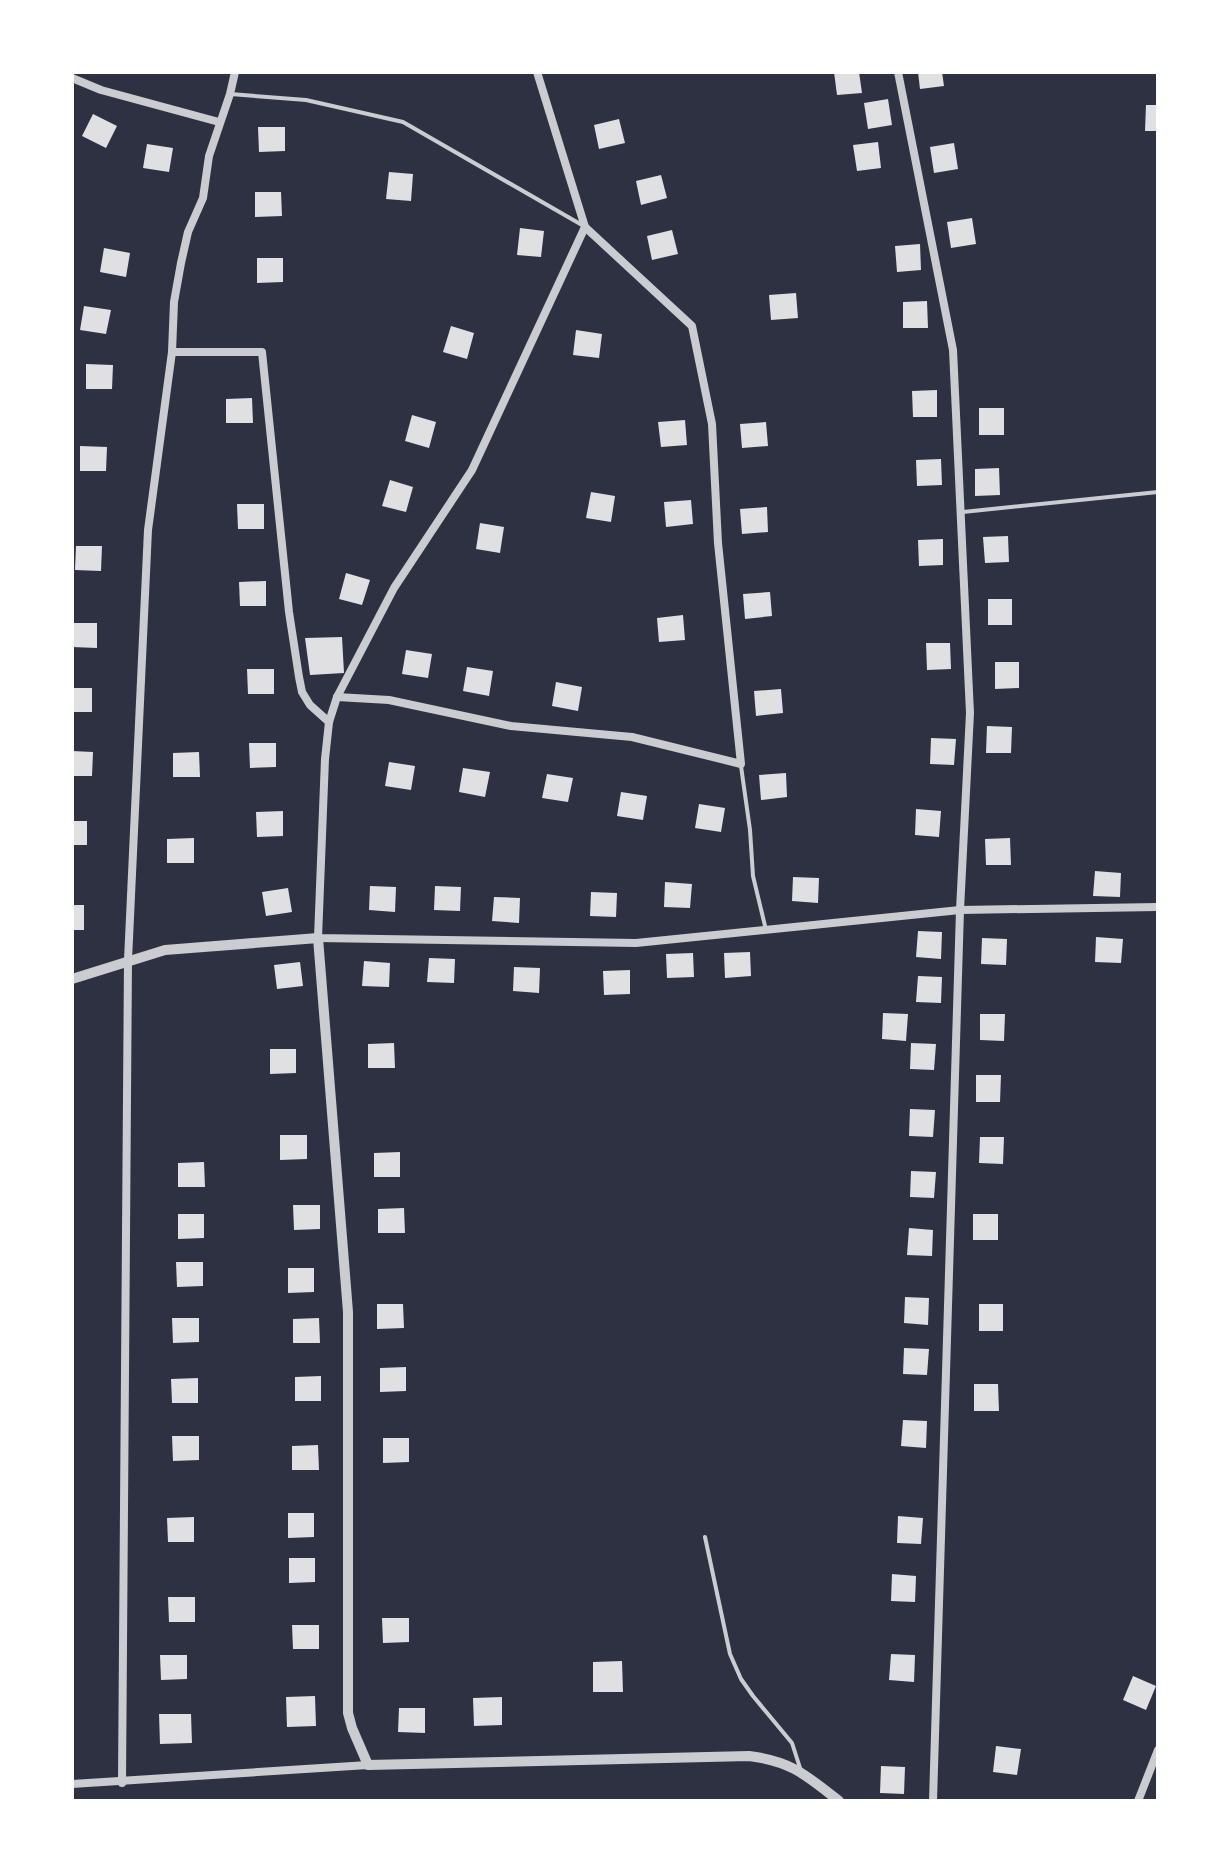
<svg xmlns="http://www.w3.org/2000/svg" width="1230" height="1873" viewBox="0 0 1230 1873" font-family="Lora,serif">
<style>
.building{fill:#e0e0e3}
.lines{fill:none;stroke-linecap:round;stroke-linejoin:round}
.service{stroke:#caccd0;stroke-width:4}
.minor{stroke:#caccd0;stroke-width:8}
.tertiary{stroke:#caccd0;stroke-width:10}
</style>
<rect width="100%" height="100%" fill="#2d3142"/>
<g class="building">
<polygon points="834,72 859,72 862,93 837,95"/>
<polygon points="918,72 942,72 944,86 920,89"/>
<polygon points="888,99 892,125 868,129 864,103"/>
<polygon points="1146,105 1158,105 1158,131 1145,131"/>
<polygon points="93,114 117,126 106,148 82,136"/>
<polygon points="619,119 625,143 599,149 594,125"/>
<polygon points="258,127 285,127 285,151 259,152"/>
<polygon points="878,142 881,168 857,171 853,145"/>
<polygon points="954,143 958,169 934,173 930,147"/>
<polygon points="147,144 173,148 169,172 143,168"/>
<polygon points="389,172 413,174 411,201 386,199"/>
<polygon points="661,175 667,198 641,205 636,181"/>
<polygon points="255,192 281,192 282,216 255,217"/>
<polygon points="972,218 976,244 951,248 947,222"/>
<polygon points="520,228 544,231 541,257 517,255"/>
<polygon points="672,230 678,254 652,260 647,236"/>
<polygon points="920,244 921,270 897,272 895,246"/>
<polygon points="104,248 130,253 126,277 100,272"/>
<polygon points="257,258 283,258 283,282 257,283"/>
<polygon points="796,293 798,318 771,320 769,295"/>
<polygon points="927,301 928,328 903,328 903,302"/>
<polygon points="84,306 111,310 106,334 80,330"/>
<polygon points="451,326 474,333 467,359 443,352"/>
<polygon points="576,330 602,334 599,358 573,355"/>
<polygon points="86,364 113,365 112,389 86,389"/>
<polygon points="937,390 937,417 913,417 912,391"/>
<polygon points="252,398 253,423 226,423 226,399"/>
<rect x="979" y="408" width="25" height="27"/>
<polygon points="412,415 436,422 429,448 405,441"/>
<polygon points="685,420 687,445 661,447 658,422"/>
<polygon points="766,422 768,446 742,448 740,424"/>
<polygon points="80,446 107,447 106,471 80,471"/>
<polygon points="941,459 942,485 917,486 916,460"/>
<polygon points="999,468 1000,495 975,496 975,469"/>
<polygon points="390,480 413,487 406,512 382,506"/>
<polygon points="591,492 615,496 611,522 586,518"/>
<polygon points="691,500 693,524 666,527 664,502"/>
<polygon points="237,504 264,504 264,529 238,529"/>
<polygon points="767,507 768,532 742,534 740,509"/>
<polygon points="480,523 504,527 500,553 476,549"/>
<polygon points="1008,536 1009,562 985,563 983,537"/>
<polygon points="943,539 943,565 919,566 918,540"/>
<polygon points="76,546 102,546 101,571 75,570"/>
<polygon points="346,573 370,580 362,605 339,599"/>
<polygon points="266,581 266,606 240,606 239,582"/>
<polygon points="770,592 772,616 745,619 743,594"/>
<rect x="988" y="599" width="24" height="26"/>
<polygon points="683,615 685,640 659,642 657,618"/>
<polygon points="72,623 97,623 97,648 72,647"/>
<polygon points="342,637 344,673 310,675 305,638"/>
<polygon points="926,643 950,643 951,669 927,670"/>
<polygon points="406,650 432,654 428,678 402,674"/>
<polygon points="995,662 1019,662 1019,688 995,689"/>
<polygon points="467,667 493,671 489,696 463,691"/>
<polygon points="247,669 274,669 274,694 248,694"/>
<polygon points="556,682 582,687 578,711 552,706"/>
<rect x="72" y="688" width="20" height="24"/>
<polygon points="781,689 783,713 756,716 754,691"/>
<polygon points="987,726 1012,727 1011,753 986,753"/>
<polygon points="931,738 956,739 954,765 930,764"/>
<polygon points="249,743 276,743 276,767 250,768"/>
<polygon points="72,751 93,752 92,776 72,776"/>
<polygon points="199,752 200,777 173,777 173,753"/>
<polygon points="389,762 415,766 411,790 385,786"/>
<polygon points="463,768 490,772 485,797 459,792"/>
<polygon points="786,773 787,797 761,800 759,775"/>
<polygon points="547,774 573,778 568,802 542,798"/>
<polygon points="621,792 647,796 643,820 617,816"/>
<polygon points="699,804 725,808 721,832 695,828"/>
<polygon points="916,809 941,811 939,837 915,835"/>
<polygon points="283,811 283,836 257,837 256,812"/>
<rect x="72" y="821" width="15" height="24"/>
<polygon points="194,838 194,863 167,863 167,839"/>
<polygon points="1010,838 1011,865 986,865 985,839"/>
<polygon points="1095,871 1121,873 1120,897 1093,896"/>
<polygon points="793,877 819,878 818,903 792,901"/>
<polygon points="665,882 692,884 690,908 664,907"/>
<polygon points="370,886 396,887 395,912 369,910"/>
<polygon points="435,886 461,887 460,911 434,910"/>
<polygon points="288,888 292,912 266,916 262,892"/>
<polygon points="591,892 617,893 616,917 590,916"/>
<polygon points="494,897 520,898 519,923 492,921"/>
<rect x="72" y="905" width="12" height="25"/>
<polygon points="918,931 942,932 941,959 916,957"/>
<polygon points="1096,937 1123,939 1121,963 1095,962"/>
<polygon points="982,938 1007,939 1006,965 981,964"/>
<polygon points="750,952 751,976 725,978 724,953"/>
<polygon points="693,953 694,977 667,978 666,954"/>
<polygon points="429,958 455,959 454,983 427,982"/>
<polygon points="364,961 390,963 389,987 362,986"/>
<polygon points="300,962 303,986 277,989 274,965"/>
<polygon points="514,967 540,968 539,993 513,991"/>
<polygon points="630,970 630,994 604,995 603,971"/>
<polygon points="918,976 942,977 941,1003 916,1002"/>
<polygon points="883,1013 908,1014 906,1041 882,1039"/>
<polygon points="980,1014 1005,1014 1004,1041 980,1040"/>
<polygon points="394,1043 395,1068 368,1068 368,1044"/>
<polygon points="911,1043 936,1044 934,1070 910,1069"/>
<polygon points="270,1049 296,1049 296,1073 270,1074"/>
<polygon points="976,1075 1001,1075 1000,1102 976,1102"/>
<polygon points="910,1109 935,1110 933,1137 909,1136"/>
<polygon points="280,1135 307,1135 307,1159 280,1160"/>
<polygon points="980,1137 1004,1137 1003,1164 979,1163"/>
<polygon points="400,1152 400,1177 374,1177 374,1153"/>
<polygon points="204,1162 205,1187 178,1187 178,1163"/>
<polygon points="911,1171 936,1172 934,1198 910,1197"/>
<polygon points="293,1205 320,1205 320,1229 294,1230"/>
<polygon points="404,1208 405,1233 378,1233 378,1209"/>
<polygon points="178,1214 204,1214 204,1238 178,1239"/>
<rect x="973" y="1214" width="25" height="26"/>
<polygon points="909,1228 933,1230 932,1256 907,1255"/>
<polygon points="176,1262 203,1262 203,1286 177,1287"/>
<polygon points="288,1268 314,1268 314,1292 288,1293"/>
<polygon points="905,1297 929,1298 928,1325 904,1323"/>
<polygon points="377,1304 403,1304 404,1328 377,1329"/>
<rect x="979" y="1304" width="24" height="27"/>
<polygon points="172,1318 199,1318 199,1342 173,1343"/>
<polygon points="319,1318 320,1343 293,1343 293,1319"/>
<polygon points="904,1348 929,1349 927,1375 903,1374"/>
<polygon points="406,1367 406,1391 380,1392 380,1368"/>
<polygon points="321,1376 321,1401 295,1401 295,1377"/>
<polygon points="198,1378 198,1403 172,1403 171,1379"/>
<polygon points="974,1384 998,1384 999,1411 974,1411"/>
<polygon points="903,1420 927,1421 926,1448 901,1446"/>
<polygon points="172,1436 199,1436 199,1460 173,1461"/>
<polygon points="383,1438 409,1438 409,1462 383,1463"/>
<polygon points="318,1445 319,1470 292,1470 292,1446"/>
<polygon points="288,1513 314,1513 314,1537 288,1538"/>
<polygon points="898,1516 923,1518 921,1544 897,1543"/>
<polygon points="194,1517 194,1542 168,1542 167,1518"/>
<polygon points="289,1558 315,1558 315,1582 289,1583"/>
<polygon points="892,1574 916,1576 915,1602 891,1601"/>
<polygon points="168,1597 195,1597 195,1622 169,1622"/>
<polygon points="382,1618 409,1618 409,1642 383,1643"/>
<polygon points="292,1625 319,1625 319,1649 293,1649"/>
<polygon points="891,1654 915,1655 914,1682 889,1680"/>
<polygon points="160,1655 187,1655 187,1679 161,1680"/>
<polygon points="622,1661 623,1692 593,1692 593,1662"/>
<polygon points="1133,1676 1156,1686 1146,1710 1123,1700"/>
<polygon points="315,1696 316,1726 287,1727 286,1697"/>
<polygon points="502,1697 502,1725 474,1726 473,1698"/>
<polygon points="399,1708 425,1708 425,1733 398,1732"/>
<polygon points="159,1714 191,1714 192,1743 160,1744"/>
<polygon points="996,1746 1021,1749 1017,1775 993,1772"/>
<polygon points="881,1766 905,1767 904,1794 880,1793"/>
</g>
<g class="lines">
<g class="service">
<polyline points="230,94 306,100 403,122 582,225"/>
<polyline points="963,512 1158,492"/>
<polyline points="741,766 750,830 753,876 766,930"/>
<polyline points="705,1537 730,1654 741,1679 753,1696 792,1743 801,1771"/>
</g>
<g class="minor">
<polyline points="537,72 585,227 472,470 394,588 337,697 329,722 325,759 318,938 636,943 960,910 1158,907"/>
<polyline points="898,72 953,350 970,713 960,910 933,1801"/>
<polyline points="72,78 101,90 219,122"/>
<polyline points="172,352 262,352 289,612 299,677 302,692 310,705 329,722"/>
<polyline points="337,697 389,700 511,726 632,737 741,764 718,543 712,424 692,326 585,227"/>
<polyline points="122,1783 128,960 148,530 172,352 174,302 181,263 188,232 203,198 209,156 230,94 235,72"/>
<polyline points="72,1784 368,1765"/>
<polyline points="1138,1801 1158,1750"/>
</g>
<path class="tertiary" d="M72,979L165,950L318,938L348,1312V1713L352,1728L368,1765L749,1756C791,1761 806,1775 839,1801"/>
</g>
<rect width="1230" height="1873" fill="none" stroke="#ffffff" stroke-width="148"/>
</svg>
